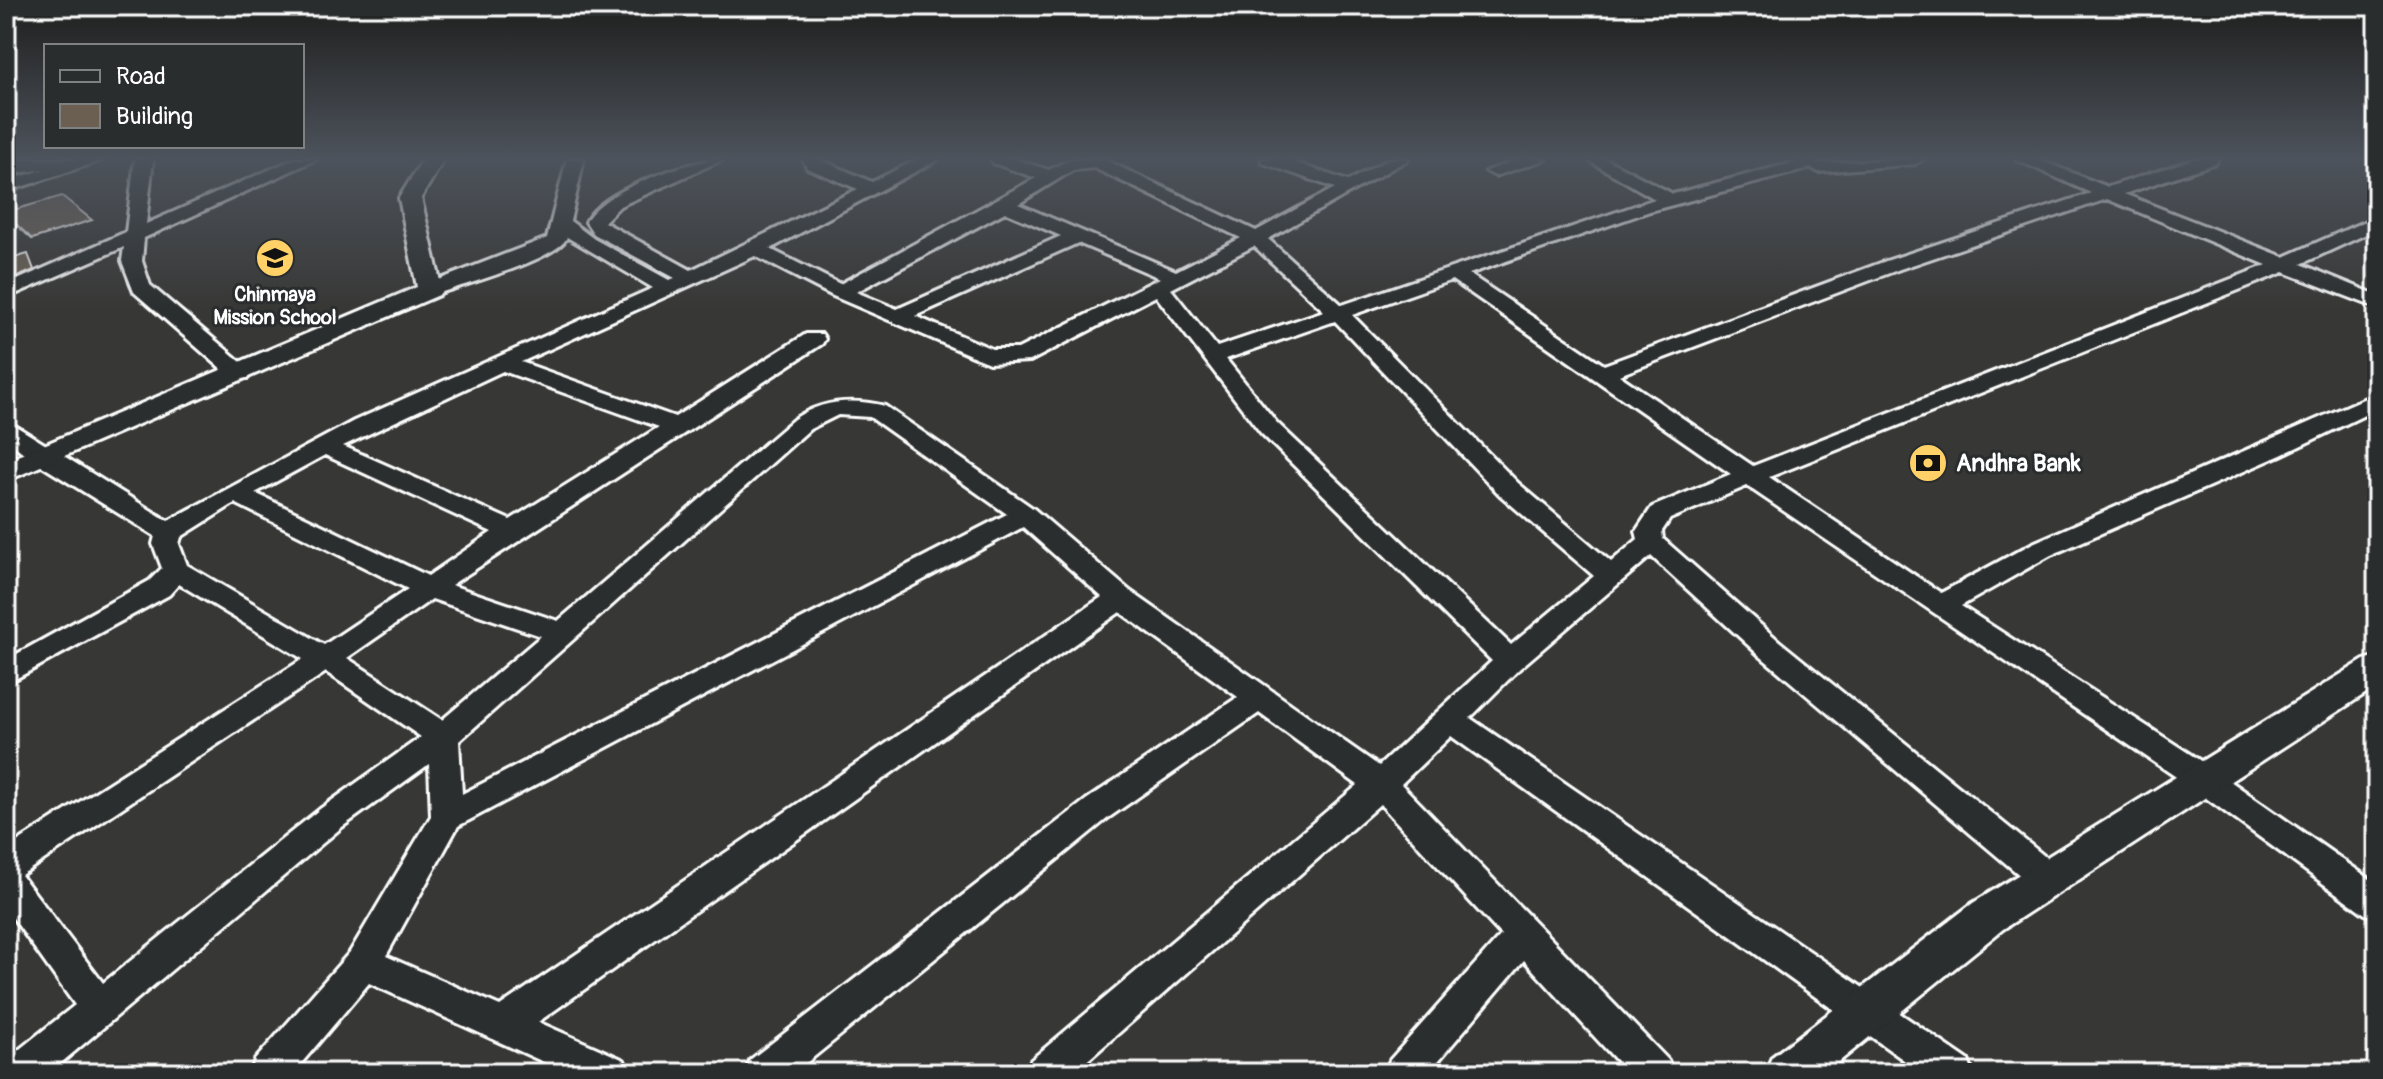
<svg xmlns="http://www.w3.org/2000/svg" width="2383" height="1079" viewBox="0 0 2383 1079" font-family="Pangolin,sans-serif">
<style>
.building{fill:#6b5f52;stroke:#fff;stroke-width:2}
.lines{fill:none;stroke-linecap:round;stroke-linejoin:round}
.minor-casing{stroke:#fff;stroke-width:6}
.tertiary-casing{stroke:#fff;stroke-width:6}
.minor{fill:#2a2d2e;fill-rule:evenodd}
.tertiary{fill:#2a2d2e;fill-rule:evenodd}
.labels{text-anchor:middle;stroke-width:6;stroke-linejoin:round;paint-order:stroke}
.far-poi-label{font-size:20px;font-weight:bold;fill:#fff;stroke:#2a2d2e}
.poi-label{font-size:24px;font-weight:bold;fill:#fff;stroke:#2a2d2e;text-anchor:start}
</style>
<rect width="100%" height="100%" fill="#373735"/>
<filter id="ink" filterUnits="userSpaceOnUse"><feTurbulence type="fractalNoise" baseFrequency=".0125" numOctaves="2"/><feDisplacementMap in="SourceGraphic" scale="16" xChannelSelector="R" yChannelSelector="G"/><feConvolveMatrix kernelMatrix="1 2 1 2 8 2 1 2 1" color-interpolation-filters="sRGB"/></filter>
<g filter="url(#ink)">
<g class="building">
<polygon points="62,196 92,220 32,239 6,215 6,212"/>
<polygon points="28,254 34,270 6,282 6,260"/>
</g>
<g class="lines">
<g class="minor-casing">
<g id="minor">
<polygon points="80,159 106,159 6,192 6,181"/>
<polygon points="135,159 153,159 146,224 294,159 317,159 144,238 142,261 150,285 248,368 251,373 248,378 232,378 134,292 122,261 124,247 6,298 6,285 126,232"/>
<path d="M567,159H584L570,221L594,239L669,280L675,278L594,234L586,222C600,191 691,159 724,159L620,206L604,222L691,270L858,189L807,168L803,159H819L872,182L918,159H939L770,249L840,284L1036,178L993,163L991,159H1015L1049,170L1069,160L1103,159L1256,231L1335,188L1263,163L1261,159H1285L1348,181L1389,159H1409L1268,239L1342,305L1655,199L1586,159H1606L1673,194L1807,159L1815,163L1924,159L1915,164L1819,172L1811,168L1650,211L1469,274L1604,365L1886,261L2091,193L2015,159H2037L2108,187L2194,159H2218L2216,163L2124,194L2284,257L2377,216V229L2301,264L2377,295V308L2284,272L1769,477L1941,593L2033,543L2377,393V409L2281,455L2051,555L1961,606L2213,769L2377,884V918L2365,914L2191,787L1747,486L1670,519L1662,531L1663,539L1779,641L2059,868L2064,878L2059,888L2047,892L2035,888L1759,655L1651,556L1520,668L1470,718L1968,1060L1973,1073H1922L1451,736L1401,784L1668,1060L1673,1073H1628L1524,960L1428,1073H1385L1390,1060L1501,935L1380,804L1073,1073H1026L1031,1060L1358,785L1259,713L1108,818L794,1073H745L750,1060L1086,800L1238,697L1120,612L538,1022L624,1060L629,1073H568L369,983L293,1073H250L255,1060L350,952L431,816L429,764L342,827L49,1073H6V1060L75,1005L6,908V849L303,659L179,584L169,595L6,684V660L149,581L162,568L153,544L155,536L34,461L6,439V420L168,521L354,421L653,288L567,237C559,259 462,285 437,294H423L420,290L423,286L547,238ZM1094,168L1241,238L1176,271L1018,204L1073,170ZM2107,199L2267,265L1753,466L1619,375L1900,269ZM1005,212L1061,236L897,309L856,292ZM1078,243L1160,278L1018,349H992L915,316ZM1254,246L1324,311L1217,347L1171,289ZM755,256L833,296L989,363L1030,361L1156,296L1261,433L1492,661L1379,766L1130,591L1034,509L885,406C852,398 822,400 794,419L558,621L451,585L822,344L825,339L822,334H806L675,417L521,362ZM1452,280L1731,474L1652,507L1636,531L1638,539L1611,562L1518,483L1352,315ZM1335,321L1500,495L1594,576L1511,645L1277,423L1226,359ZM503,371L659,427L510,520L343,446ZM838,415L870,417L1007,514L462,794L459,741L810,429ZM325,455L492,532L428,576L255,493ZM235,503L408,589L324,645L187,565L179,544L181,537ZM1023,527L1102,597L500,1006L386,956L458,826ZM432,599L541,636L442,720L347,658ZM326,672L421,737L320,809L103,983L21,875Z"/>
<polygon points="1520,159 1547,159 1495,176 1486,171"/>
</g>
</g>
<g class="tertiary-casing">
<g id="tertiary">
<polygon points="32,159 95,159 84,165 6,174 6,162"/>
<polygon points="423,159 444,159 421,198 442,290 439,295 6,481 6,461 417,287 399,198"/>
<polygon points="2377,656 2377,686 2003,929 1825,1073 1765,1073 1772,1057 1973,903 2364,660"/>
</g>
</g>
<use href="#minor" class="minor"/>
<use href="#tertiary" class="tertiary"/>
</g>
</g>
<linearGradient id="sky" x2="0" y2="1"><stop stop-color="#1e1e1d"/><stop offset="0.51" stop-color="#4d535c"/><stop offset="1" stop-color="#4d535c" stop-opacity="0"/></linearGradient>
<rect width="2383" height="310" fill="url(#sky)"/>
<defs>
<g id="school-disc" transform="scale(2)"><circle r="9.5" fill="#ffd166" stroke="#2a2d2e"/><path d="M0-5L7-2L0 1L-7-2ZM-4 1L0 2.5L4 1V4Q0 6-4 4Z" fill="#111"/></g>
<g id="bank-disc" transform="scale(2)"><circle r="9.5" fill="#ffd166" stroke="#2a2d2e"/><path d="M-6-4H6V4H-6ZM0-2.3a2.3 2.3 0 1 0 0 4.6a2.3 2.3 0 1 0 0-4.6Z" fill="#111"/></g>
</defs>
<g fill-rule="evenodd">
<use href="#school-disc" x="275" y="258"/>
<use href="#bank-disc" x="1928" y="463"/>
</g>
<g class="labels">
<g class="far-poi-label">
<text x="275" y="301">Chinmaya<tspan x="275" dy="23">Mission School</tspan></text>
</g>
<g class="poi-label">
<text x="1956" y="471">Andhra Bank</text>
</g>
</g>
<rect width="2383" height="1079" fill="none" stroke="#2a2d2e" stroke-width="32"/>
<rect x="16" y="16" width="2351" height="1047" fill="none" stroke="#fff" stroke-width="3" filter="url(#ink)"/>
<rect x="44" y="44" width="260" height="104" fill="#2a2d2e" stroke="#7f8182" stroke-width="2"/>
<rect x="60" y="70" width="40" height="12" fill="#2a2d2e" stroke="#7f8182" stroke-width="2"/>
<text x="116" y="84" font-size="24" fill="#ffffff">Road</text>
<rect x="60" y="104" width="40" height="24" fill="#6b5f52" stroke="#7f8182" stroke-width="2"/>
<text x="116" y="124" font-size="24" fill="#ffffff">Building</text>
</svg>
